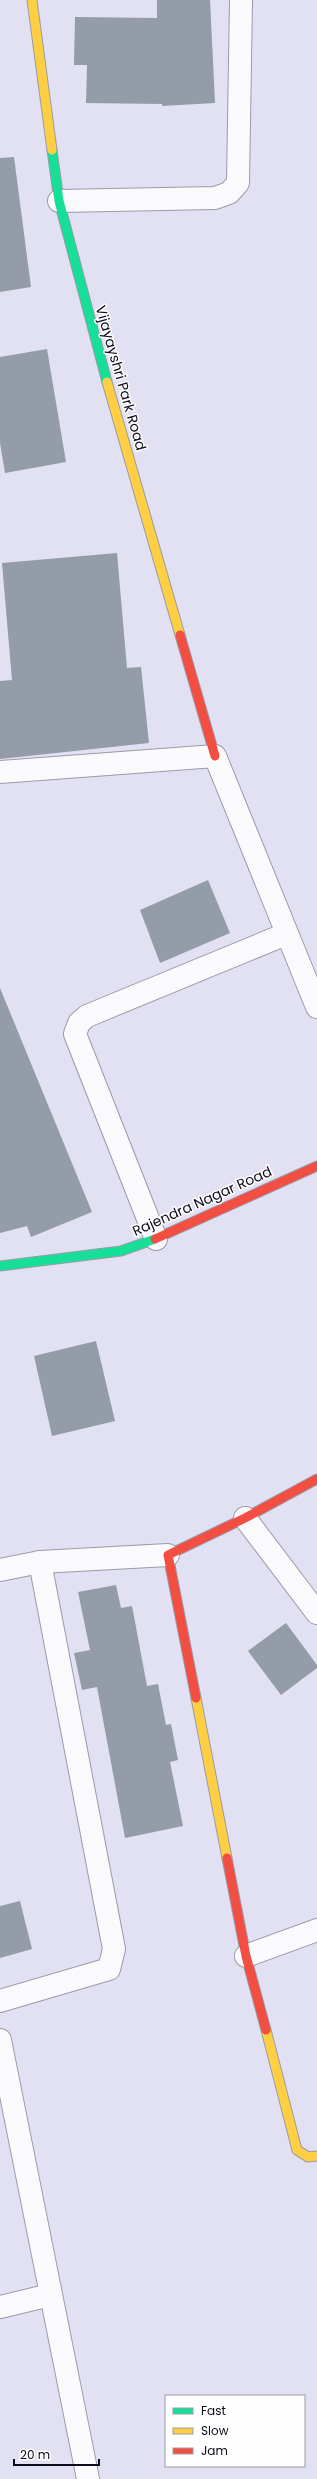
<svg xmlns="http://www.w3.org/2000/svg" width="317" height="2479" viewBox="0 0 317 2479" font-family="Poppins,sans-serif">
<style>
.building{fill:#939ca7}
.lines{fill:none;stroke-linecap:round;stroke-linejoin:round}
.street-casing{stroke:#9a9aa9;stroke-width:24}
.fast-casing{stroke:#9a9aa9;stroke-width:11}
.slow-casing{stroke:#9a9aa9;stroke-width:11}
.jam-casing{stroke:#9a9aa9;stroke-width:11}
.street{stroke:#fafafd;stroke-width:22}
.fast{stroke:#16e098;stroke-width:9}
.slow{stroke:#ffcf43;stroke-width:9}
.jam{stroke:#f24e42;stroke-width:9}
.labels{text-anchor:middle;stroke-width:3;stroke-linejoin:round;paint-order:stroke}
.street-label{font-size:14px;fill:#0c0c1a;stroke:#fefefe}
</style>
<rect width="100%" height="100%" fill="#e1e1f3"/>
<g class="building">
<polygon points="157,0 210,0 215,103 162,106 162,104 86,103 87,65 74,65 75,17 157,18"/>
<polygon points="14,157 31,287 0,292 0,158"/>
<polygon points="47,349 66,462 5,473 0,443 0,357"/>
<polygon points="117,553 127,668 141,667 149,743 0,759 0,681 12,680 2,563"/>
<polygon points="208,880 230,933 160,963 140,910"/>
<polygon points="0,988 92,1212 31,1237 27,1226 0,1233"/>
<polygon points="96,1341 115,1421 52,1436 34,1356"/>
<polygon points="116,1585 121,1608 132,1606 147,1686 158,1684 166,1725 171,1724 178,1760 170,1762 183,1826 125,1838 97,1687 82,1690 74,1653 90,1650 78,1592"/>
<polygon points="286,1623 317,1665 317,1668 281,1695 248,1651"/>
<polygon points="20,1901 32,1949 0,1958 0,1906"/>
</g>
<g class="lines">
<g class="street-casing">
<g id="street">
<polyline points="59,201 215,198 229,193 238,183 241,0"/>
<polyline points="0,772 215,756 317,1007"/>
<polyline points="156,1239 75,1034 79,1023 87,1016 286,934"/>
<polyline points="245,1518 317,1613"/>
<polyline points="0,1570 40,1562 168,1555"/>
<polyline points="246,1956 317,1930"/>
<polyline points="0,2001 109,1969 114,1949 40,1562"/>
<polyline points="0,2040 88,2479"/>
<polyline points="0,2307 50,2295"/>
</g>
</g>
<g class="fast-casing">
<g id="fast">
<polyline points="52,150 59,201 107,382"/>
<polyline points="0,1266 121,1251 155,1239"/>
</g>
</g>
<g class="slow-casing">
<g id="slow">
<polyline points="32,0 52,150"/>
<polyline points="107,382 180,635"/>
<polyline points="196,1698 227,1858"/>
<polyline points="266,2030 297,2150 308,2157 317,2156"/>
</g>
</g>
<g class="jam-casing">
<g id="jam">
<polyline points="180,635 215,756"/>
<polyline points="155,1239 317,1166"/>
<polyline points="196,1698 168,1555 245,1518 317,1479"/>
<polyline points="227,1858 246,1956 266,2030"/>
</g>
</g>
<use href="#street" class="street"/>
<use href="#fast" class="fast"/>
<use href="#slow" class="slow"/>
<use href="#jam" class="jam"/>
</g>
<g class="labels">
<g class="street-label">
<text transform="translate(121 378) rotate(74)" y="5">Vijayayshri Park Road</text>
<text transform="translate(202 1201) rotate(-24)" y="5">Rajendra Nagar Road</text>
</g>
</g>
<rect x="165" y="2395" width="140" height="72" fill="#fefefe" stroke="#9d9da3"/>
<rect x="173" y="2408" width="20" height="6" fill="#16e098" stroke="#9d9da3"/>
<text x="201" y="2415" font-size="12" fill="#0c0c1a">Fast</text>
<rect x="173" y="2428" width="20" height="6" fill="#ffcf43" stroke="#9d9da3"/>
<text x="201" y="2435" font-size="12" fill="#0c0c1a">Slow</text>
<rect x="173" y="2448" width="20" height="6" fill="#f24e42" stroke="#9d9da3"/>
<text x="201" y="2455" font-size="12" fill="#0c0c1a">Jam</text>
<path d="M14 2459v6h85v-6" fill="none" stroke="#0c0c1a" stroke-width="2"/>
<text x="20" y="2459" font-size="12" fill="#0c0c1a" stroke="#fefefe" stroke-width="3" paint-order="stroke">20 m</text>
</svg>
